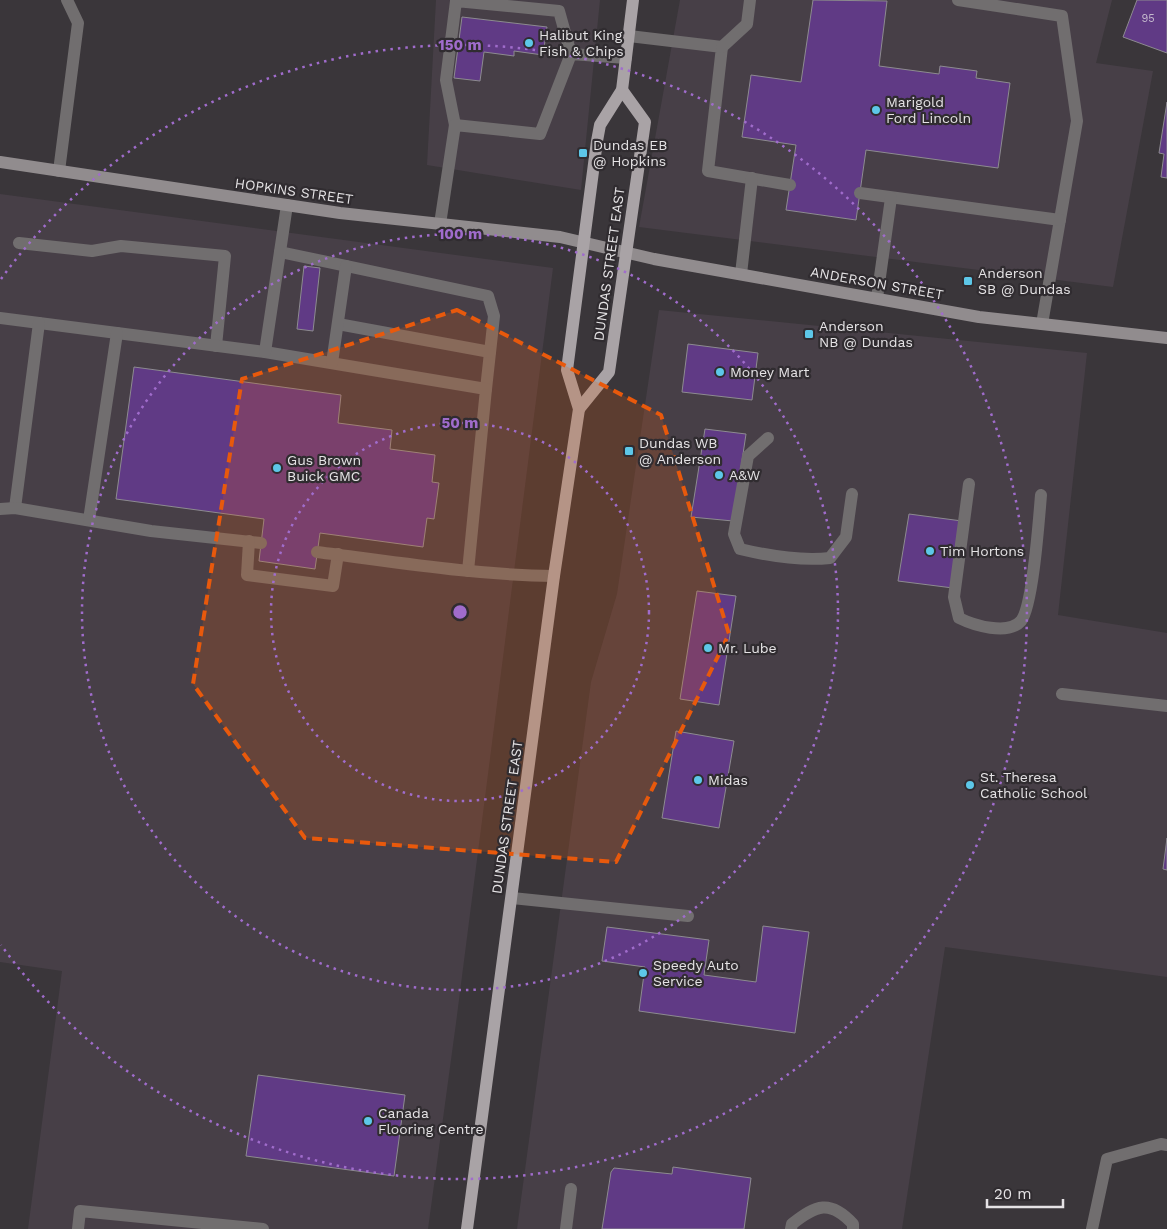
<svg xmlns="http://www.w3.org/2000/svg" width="1167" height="1229" viewBox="0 0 1167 1229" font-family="'Work Sans',sans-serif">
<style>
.built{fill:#473f47}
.building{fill:#603a85;stroke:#8d8b90}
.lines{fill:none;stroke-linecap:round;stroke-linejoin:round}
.service{stroke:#716e6f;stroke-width:12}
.minor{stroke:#716e6f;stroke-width:12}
.secondary{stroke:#918c8e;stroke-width:12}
.primary{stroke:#a9a3a6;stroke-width:12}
.marked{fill:#e8590c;fill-opacity:0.2;stroke:#e8590c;stroke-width:4;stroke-dasharray:10 6;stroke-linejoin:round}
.ring{fill:none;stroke:#a06ccc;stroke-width:2.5;stroke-dasharray:2.5 5}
.poi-dot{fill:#5dc7e8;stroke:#302c30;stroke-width:2}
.labels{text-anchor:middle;stroke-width:4.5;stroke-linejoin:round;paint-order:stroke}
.number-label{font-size:11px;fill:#c4b9cd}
.poi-label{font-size:14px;fill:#e5e3e5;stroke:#302c30;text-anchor:start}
.street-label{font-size:14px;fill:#e5e3e5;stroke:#302c30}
.centre{fill:#a06ccc;stroke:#302c30;stroke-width:2.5}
.ring-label{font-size:15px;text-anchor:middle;font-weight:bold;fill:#a06ccc;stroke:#302c30;stroke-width:4.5;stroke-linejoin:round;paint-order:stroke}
</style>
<rect width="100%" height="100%" fill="#3a363a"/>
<g class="built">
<polygon points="436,0 600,0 581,190 427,165"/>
<polygon points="680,0 1112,0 1096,63 1153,71 1113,287 639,227"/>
<polygon points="0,194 553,268 456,1023 428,1229 28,1229 62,971 0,962"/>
<polygon points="659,310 1087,353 1058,615 1167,633 1167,977 945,947 902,1229 517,1229 591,682 617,594"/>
</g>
<g class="building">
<polygon points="813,0 887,1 879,66 939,74 940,66 977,71 976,78 1010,83 998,168 866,150 856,220 786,210 796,145 742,137 751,75 801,82"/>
<polygon points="1137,0 1167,0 1167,53 1123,37"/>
<polygon points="462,17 547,27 543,55 514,51 514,56 484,52 480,81 454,78"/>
<polygon points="1167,102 1167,178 1161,177 1164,154 1159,153"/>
<polygon points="304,266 320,268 313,331 297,329"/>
<polygon points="688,344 758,353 752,400 682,392"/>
<polygon points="134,367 341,395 338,423 392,430 390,449 435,455 432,482 439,483 434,519 427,518 423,547 320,533 315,569 259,561 264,519 116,499"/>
<polygon points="705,429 746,434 733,521 691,517"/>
<polygon points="909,514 962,521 953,588 898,581"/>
<polygon points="697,591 736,596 719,705 680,699"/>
<polygon points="676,731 734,741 719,828 662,818"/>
<polygon points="1167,838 1167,870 1163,869"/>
<polygon points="763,926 809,932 795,1033 639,1011 645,967 602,961 607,927 709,940 704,975 756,982"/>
<polygon points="258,1075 405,1095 394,1176 246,1156"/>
<polygon points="673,1167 751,1178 744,1229 602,1229 611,1172 614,1168 672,1174"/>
</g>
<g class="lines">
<g class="service">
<polyline points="958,0 1062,16 1077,121 1042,324"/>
<polyline points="629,36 722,47 708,171 790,185"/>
<polyline points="722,47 747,24 750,0"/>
<polyline points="455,125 446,80 456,1 559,11 571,54"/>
<polyline points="59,171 78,23 67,0"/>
<polyline points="860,193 1060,220"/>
<polyline points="440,224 455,125 540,134 571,54 626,58"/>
<polyline points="19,243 92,251 121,246 225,256 216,346"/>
<polyline points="280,252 488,296 494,316 486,389"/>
<polyline points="741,274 752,178"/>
<polyline points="877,298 891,198"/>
<polyline points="0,318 265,352 486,389 468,571"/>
<polyline points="338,324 490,352"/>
<polyline points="265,352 287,205"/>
<polyline points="332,363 346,266"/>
<path d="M768,438L748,456L734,534L740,549C769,556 801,561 830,558L846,537L852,494"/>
<path d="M969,484L954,597L959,618C973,625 1008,636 1021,621C1033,606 1039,518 1041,495"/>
<polyline points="15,508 39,323"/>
<polyline points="0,509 15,508 151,531 261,543"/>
<polyline points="89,520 117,333"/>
<polyline points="249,541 247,575 333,586 338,554"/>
<path d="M317,552C396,562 475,575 554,576"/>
<polyline points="1062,694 1167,706"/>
<polyline points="512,898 688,916"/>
<polyline points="78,1229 80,1211 263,1229"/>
<polyline points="566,1229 571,1189"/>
<path d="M791,1229L792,1224C816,1205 830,1199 853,1224V1229"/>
</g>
<polyline class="minor" points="1092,1229 1107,1159 1161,1144 1167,1145"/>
<polyline class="secondary" points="0,162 340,213 560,237 654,259 979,317 1167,338"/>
<g class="primary">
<polyline points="579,409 609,372 645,122 622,90"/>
<polyline points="467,1229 554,576 579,409 567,370 597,141 600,125 622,90 633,0"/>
</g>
</g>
<path class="marked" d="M457,310L661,415L729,634L616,862L305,838L193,684L242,379Z"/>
<g class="ring">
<circle cx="460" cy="612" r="189"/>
<circle cx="460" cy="612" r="378"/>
<path d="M1 279A567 567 0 1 1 1 945"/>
</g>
<g class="poi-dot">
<circle cx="529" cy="43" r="5"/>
<circle cx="876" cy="110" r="5"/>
<rect x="578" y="148" width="10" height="10" rx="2.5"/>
<rect x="963" y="276" width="10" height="10" rx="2.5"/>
<rect x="804" y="329" width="10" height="10" rx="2.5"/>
<circle cx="720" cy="372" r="5"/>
<rect x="624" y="446" width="10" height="10" rx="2.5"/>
<circle cx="277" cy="468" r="5"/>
<circle cx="719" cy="475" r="5"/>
<circle cx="930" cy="551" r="5"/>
<circle cx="708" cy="648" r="5"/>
<circle cx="698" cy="780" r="5"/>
<circle cx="970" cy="785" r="5"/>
<circle cx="643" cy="973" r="5"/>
<circle cx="368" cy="1121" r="5"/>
</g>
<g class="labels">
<g class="number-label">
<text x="1148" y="22">95</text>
</g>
<g class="poi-label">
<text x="539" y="40">Halibut King<tspan x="539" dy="16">Fish &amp; Chips</tspan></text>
<text x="886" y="107">Marigold<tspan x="886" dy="16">Ford Lincoln</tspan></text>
<text x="593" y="150">Dundas EB<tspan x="593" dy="16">@ Hopkins</tspan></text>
<text x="978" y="278">Anderson<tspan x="978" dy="16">SB @ Dundas</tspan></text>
<text x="819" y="331">Anderson<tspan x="819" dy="16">NB @ Dundas</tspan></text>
<text x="730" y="377">Money Mart</text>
<text x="639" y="448">Dundas WB<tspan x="639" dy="16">@ Anderson</tspan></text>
<text x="287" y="465">Gus Brown<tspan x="287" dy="16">Buick GMC</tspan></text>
<text x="729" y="480">A&amp;W</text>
<text x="940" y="556">Tim Hortons</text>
<text x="718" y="653">Mr. Lube</text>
<text x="980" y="782">St. Theresa<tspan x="980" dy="16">Catholic School</tspan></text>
<text x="708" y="785">Midas</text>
<text x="653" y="970">Speedy Auto<tspan x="653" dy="16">Service</tspan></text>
<text x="378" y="1118">Canada<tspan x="378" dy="16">Flooring Centre</tspan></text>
</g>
<g class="street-label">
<text transform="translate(294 191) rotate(8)" y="5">HOPKINS STREET</text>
<text transform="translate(609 264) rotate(-82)" y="5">DUNDAS STREET EAST</text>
<text transform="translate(877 283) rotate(10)" y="5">ANDERSON STREET</text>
<text transform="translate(507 817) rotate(-82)" y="5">DUNDAS STREET EAST</text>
</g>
</g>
<circle cx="460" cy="612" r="8" class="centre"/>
<g class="ring-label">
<text x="460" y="50">150 m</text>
<text x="460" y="239">100 m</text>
<text x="460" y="428">50 m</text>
</g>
<path d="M987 1199v8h76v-8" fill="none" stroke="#e5e3e5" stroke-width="2.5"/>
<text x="994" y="1199" font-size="15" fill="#e5e3e5" stroke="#302c30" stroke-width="4" paint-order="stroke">20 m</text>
</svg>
